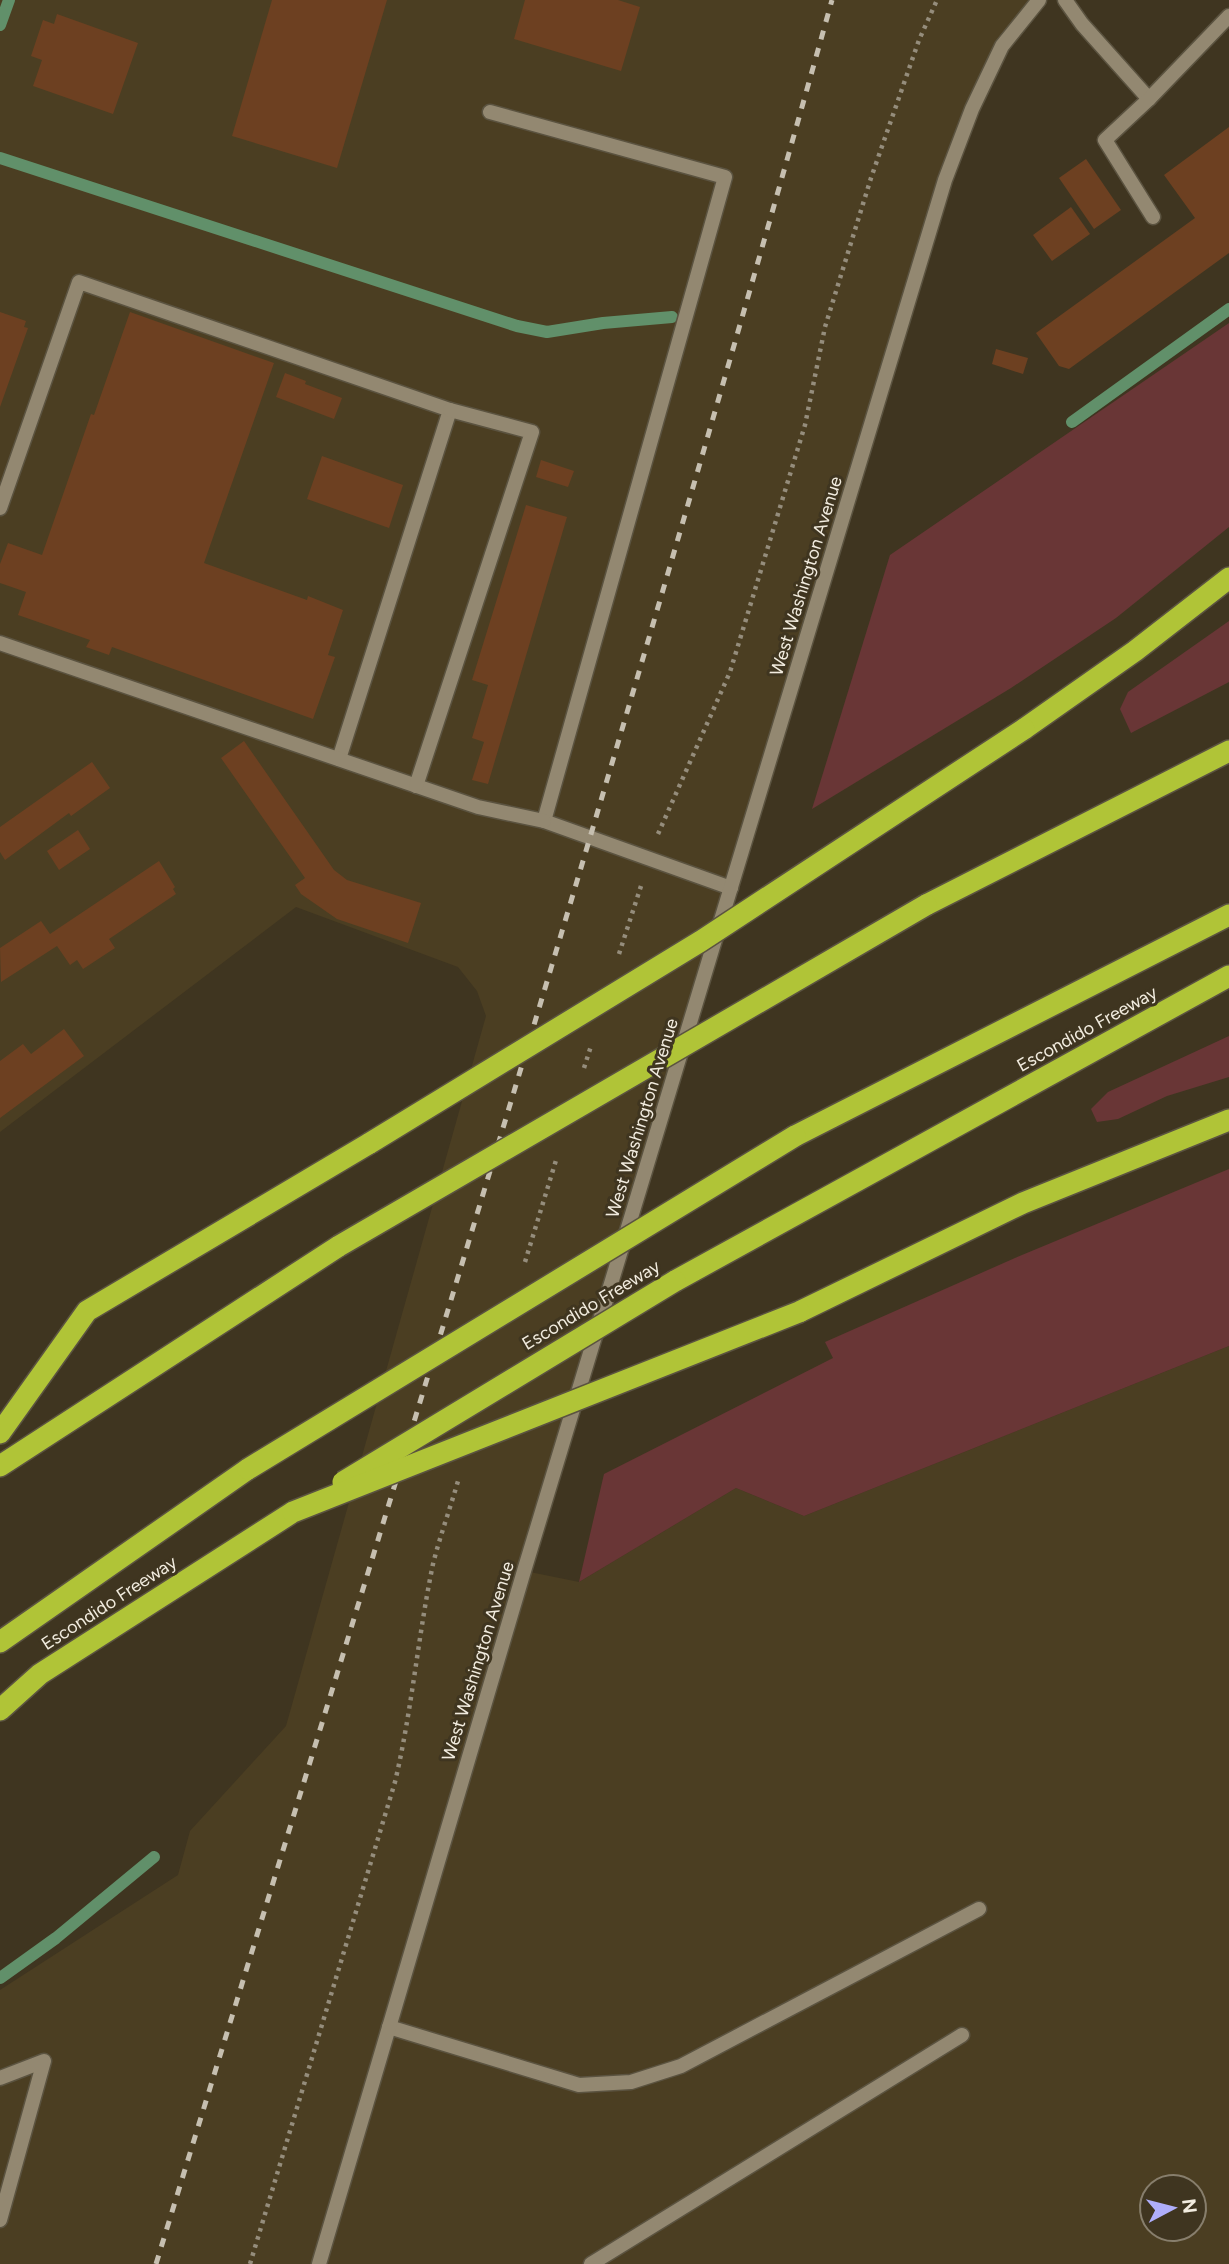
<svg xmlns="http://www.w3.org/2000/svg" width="1229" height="2264" viewBox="0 0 1229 2264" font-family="Figtree,sans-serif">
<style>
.built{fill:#4b3e22;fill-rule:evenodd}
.green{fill:#693636}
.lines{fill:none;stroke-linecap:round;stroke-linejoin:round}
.stream{stroke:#61906a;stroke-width:12}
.building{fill:#6d4021}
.service-casing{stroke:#5b5340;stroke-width:17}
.tertiary-casing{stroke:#5b5340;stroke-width:17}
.motorway-casing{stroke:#5b5340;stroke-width:24}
.path{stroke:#958d7c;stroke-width:4.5;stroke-dasharray:3.5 5;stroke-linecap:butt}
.service{stroke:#938871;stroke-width:14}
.tertiary{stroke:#938871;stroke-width:14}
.motorway{stroke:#b0c437;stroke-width:21}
.rail{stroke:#c6bfb0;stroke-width:5;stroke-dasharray:9 9;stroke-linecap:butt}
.motorway-bridge-casing{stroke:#5b5340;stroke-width:24;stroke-linecap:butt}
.motorway-bridge{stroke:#b0c437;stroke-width:21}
.labels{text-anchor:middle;stroke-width:6;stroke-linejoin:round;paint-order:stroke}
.street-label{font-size:18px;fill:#f2ecdf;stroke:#3f3520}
</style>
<rect width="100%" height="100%" fill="#3f3520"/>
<path class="built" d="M0,0H1039L1002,46L972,109L525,1571L579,1582L736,1488L804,1516L1229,1346V2264H0V1990L178,1875L190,1831L286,1726L486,1016L477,991L458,967L296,907L0,1132ZM1152,2187H1194V2229H1152Z"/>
<g class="green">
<polygon points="1229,323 1229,527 1116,618 1011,688 812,809 890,555"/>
<polygon points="1229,621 1229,682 1131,733 1120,709 1128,692"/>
<polygon points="1229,1036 1229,1077 1167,1096 1118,1119 1097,1122 1091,1109 1108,1092"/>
<polygon points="1229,1169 1229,1346 804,1516 736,1488 579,1582 604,1474 833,1358 825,1342 1015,1258"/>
</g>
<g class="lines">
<g class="stream">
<polyline points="0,25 9,0"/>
<polyline points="0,158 517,326 547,332 603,323 672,317"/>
<polyline points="1072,422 1229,309"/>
<polyline points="0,1978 56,1938 154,1857"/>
</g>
</g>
<g class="building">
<polygon points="272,0 387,0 337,168 232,136"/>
<polygon points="525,0 618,0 640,7 621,71 514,39"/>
<polygon points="57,14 138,43 113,114 33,86 42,60 31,56 43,20 54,24"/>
<polygon points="1229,127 1229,253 1069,369 1059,366 1036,333 1195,218 1164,175"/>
<polygon points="1086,159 1121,210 1094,229 1059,178"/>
<polygon points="1071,207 1090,234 1052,261 1033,235"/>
<polygon points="0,312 26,321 24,327 28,328 0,407"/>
<polygon points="130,312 274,363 204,563 307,600 308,596 343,610 328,655 335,657 313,719 112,647 109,655 86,647 90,640 18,615 26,592 0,583 0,564 8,543 42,555 91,414 94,415"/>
<polygon points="996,349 1028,358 1023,374 992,364"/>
<polygon points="285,373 306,381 305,384 342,398 334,419 276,397"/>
<polygon points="322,456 403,485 389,528 307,499"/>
<polygon points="541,460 574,471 568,487 536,477"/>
<polygon points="526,505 567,517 488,784 472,780 484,742 472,738 488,685 472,680"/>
<polygon points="244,741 334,870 347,880 421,903 408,943 337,919 301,894 295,885 305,878 221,758"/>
<polygon points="92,762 110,788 71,816 69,813 5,860 0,852 0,827"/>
<polygon points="78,830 90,849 59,870 47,851"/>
<polygon points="159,861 175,887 173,889 176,894 109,939 115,948 83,969 77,960 70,965 57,946 1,982 0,948 41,921 50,934"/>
<polygon points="64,1029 84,1056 0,1118 0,1061 23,1044 31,1054"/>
</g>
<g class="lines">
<g class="service-casing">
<g id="service">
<polyline points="1065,0 1082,24 1149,99"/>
<polyline points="490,112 725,177 544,821 731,888"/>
<polyline points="1153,217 1105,140 1149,99 1229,16"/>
<polyline points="0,508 79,282 450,410 339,759"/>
<polyline points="0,643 478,807 544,821"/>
<polyline points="416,786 532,432 450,410"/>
<polyline points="389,2027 579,2085 631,2082 681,2066 979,1909"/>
<polyline points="0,2078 44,2061 0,2220"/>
<polyline points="591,2264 962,2035"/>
</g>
</g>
<g class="tertiary-casing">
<polyline id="tertiary" points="319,2264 524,1571 945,180 972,109 1002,46 1039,0"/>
</g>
<g class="motorway-casing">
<g id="motorway">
<polyline points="1024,729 1135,651 1229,578"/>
<polyline points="926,905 1229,751"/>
<polyline points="795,1136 1229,915"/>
<polyline points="675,1281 1229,976"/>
<polyline points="799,1312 1023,1203 1229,1120"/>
<polyline points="0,1433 87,1311 370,1143"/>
<polyline points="0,1466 339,1246"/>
<polyline points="0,1642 248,1469"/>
<polyline points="0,1710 40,1674 293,1512"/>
</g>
</g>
<g class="path">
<polyline points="658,834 730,672 805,425 825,327 871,178 919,40 937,0"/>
<polyline points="619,954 641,886"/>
<polyline points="584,1068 591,1046"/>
<polyline points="525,1262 557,1157"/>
<path d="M250,2264L395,1782C412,1710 418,1636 433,1564C440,1536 450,1509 458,1481"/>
</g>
<use href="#service" class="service"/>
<use href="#tertiary" class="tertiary"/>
<use href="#motorway" class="motorway"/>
<path class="rail" d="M156,2264C387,1511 620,759 832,0"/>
<g class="motorway-bridge-casing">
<g id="motorway-bridge">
<polyline points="370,1143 701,941 1024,729"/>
<polyline points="339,1246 926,905"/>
<polyline points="248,1469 795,1136"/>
<polyline points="343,1482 675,1281"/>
<polyline points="293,1512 799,1312"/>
</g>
</g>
<use href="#motorway-bridge" class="motorway-bridge"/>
</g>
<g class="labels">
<g class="street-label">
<text transform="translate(806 576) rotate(-73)" y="6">West Washington Avenue</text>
<text transform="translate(1087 1029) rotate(-29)" y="6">Escondido Freeway</text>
<text transform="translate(642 1118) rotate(-73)" y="6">West Washington Avenue</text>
<text transform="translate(591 1305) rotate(-31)" y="6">Escondido Freeway</text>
<text transform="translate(109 1603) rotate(-33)" y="6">Escondido Freeway</text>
<text transform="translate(478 1661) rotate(-73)" y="6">West Washington Avenue</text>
</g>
</g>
<g transform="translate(1173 2208) rotate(83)"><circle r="33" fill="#3f3520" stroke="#877e6c" stroke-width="2"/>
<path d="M0-5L12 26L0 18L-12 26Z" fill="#afaefa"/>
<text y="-10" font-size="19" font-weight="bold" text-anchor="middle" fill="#f2ecdf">N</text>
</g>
</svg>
